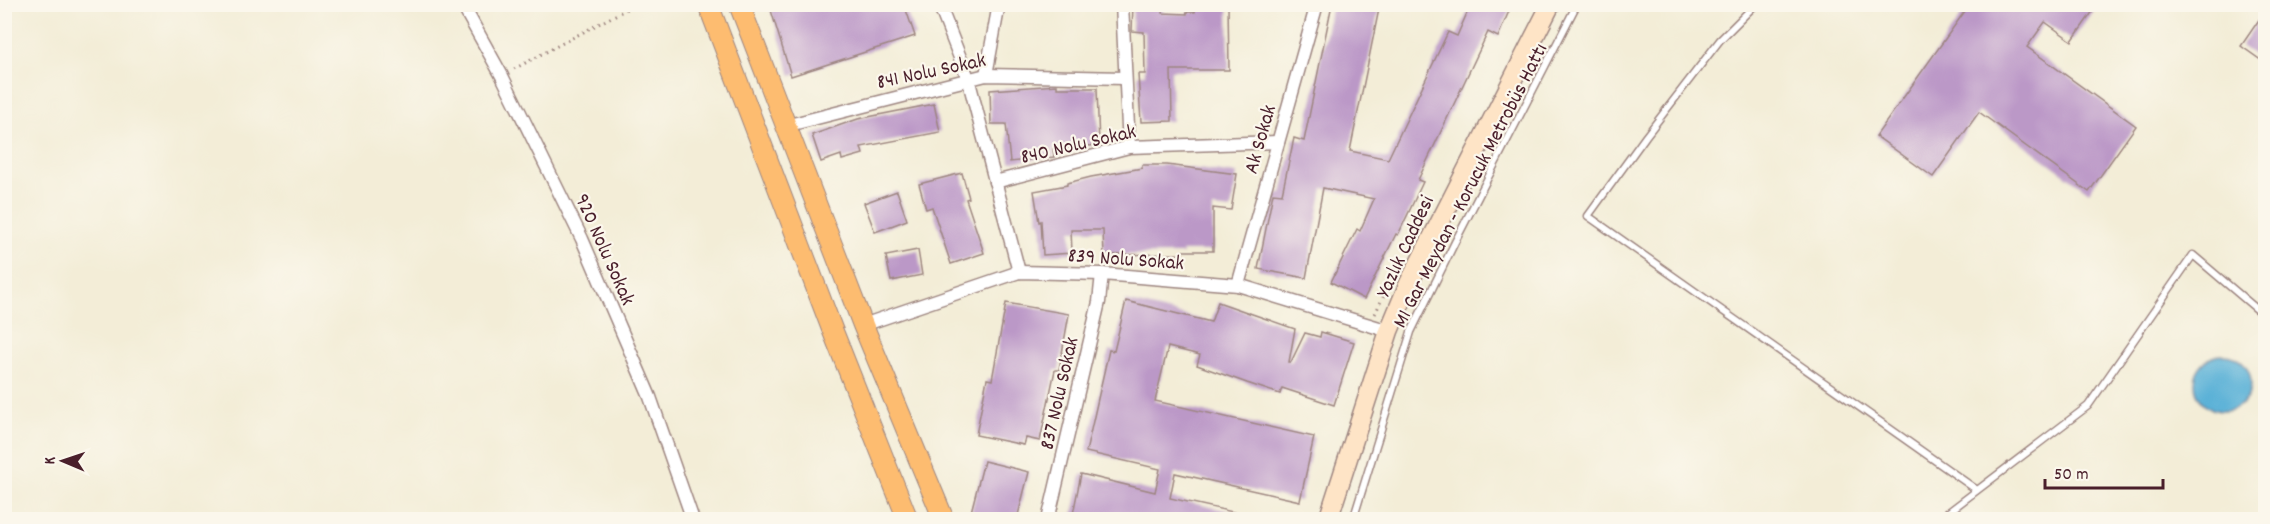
<svg xmlns="http://www.w3.org/2000/svg" width="2270" height="524" viewBox="0 0 2270 524" font-family="Dekko,sans-serif">
<style>
.water{fill:#5ab1d7;stroke:#526881;stroke-width:1.5}
.building{fill:#bb98c7}
.lines{fill:none;stroke-linecap:round;stroke-linejoin:round}
.service-casing{stroke:#9e8681;stroke-width:9}
.minor-casing{stroke:#9e8681;stroke-width:15}
.secondary-casing{stroke:#9e8681;stroke-width:21}
.primary-casing{stroke:#9e8681;stroke-width:22}
.path{stroke:#9e8681;stroke-width:3;stroke-dasharray:1.5 4.5;stroke-linecap:butt}
.service{stroke:#fff;stroke-width:6}
.minor{stroke:#fff;stroke-width:12}
.secondary{stroke:#fee4c6;stroke-width:18}
.primary{stroke:#fdbc70;stroke-width:20}
.labels{text-anchor:middle;stroke-width:4.5;stroke-linejoin:round;paint-order:stroke}
.street-label{font-size:21px;fill:#4a1f2b;stroke:#fbf7ec}
</style>
<rect width="100%" height="100%" fill="#fbf7ec"/>
<filter id="ink" filterUnits="userSpaceOnUse"><feTurbulence type="fractalNoise" baseFrequency=".0167" numOctaves="2"/><feDisplacementMap in="SourceGraphic" scale="12" xChannelSelector="R" yChannelSelector="G"/><feConvolveMatrix kernelMatrix="1 2 1 2 8 2 1 2 1" color-interpolation-filters="sRGB"/></filter>
<filter id="wash" filterUnits="userSpaceOnUse"><feTurbulence type="fractalNoise" baseFrequency=".008" numOctaves="4" result="noise"/><feDisplacementMap in="SourceGraphic" scale="24" xChannelSelector="R" yChannelSelector="G"/><feGaussianBlur stdDeviation="1.35" result="paint"/><feColorMatrix in="noise" values="0 0 0 0 0 0 0 0 0 0 0 0 0 0 0 0 0 1.4 0 .05"/><feComposite in="paint" operator="in"/></filter>
<g filter="url(#wash)">
<rect width="100%" height="100%" fill="#f3edd7"/>
<circle class="water" cx="2223" cy="383" r="28"/>
<g id="blocks">
<g class="building">
<polygon points="779,4 904,4 915,36 791,76 770,7"/>
<polygon points="1133,4 1163,4 1163,13 1187,14 1187,12 1195,12 1196,4 1228,4 1229,70 1171,70 1172,121 1141,122 1138,74 1145,74 1144,32 1132,31"/>
<polygon points="1332,4 1380,4 1350,151 1388,159 1448,32 1457,36 1471,4 1512,4 1498,37 1488,32 1418,180 1423,182 1398,235 1396,234 1364,299 1331,282 1357,229 1360,231 1374,199 1323,188 1306,278 1258,269 1273,193 1282,194 1294,138 1304,141"/>
<polygon points="1970,4 2098,4 2072,41 2045,22 2027,47 2136,126 2089,192 1979,112 1933,177 1876,136"/>
<polygon points="2265,11 2265,63 2241,46"/>
<polygon points="1057,85 1057,88 1097,88 1099,145 1053,149 1054,157 1010,162 1006,124 991,124 990,90"/>
<polygon points="934,104 940,132 861,147 863,154 842,160 841,155 821,162 812,135 858,119"/>
<polygon points="1142,165 1167,165 1237,174 1231,210 1213,208 1213,251 1182,251 1183,254 1104,255 1103,230 1071,230 1072,253 1043,255 1041,221 1039,222 1034,191 1067,185 1067,183 1091,177 1142,168"/>
<polygon points="962,173 969,198 966,199 984,253 951,264 932,207 926,209 919,184"/>
<polygon points="897,191 907,220 875,232 864,203"/>
<polygon points="918,250 922,275 891,281 886,256"/>
<polygon points="1126,301 1211,322 1218,302 1295,329 1289,362 1291,362 1305,333 1320,337 1321,332 1354,342 1334,405 1282,388 1280,394 1247,383 1197,365 1200,355 1168,347 1155,401 1314,437 1300,501 1175,473 1170,498 1242,514 1242,519 1072,519 1081,474 1155,492 1160,469 1086,452 1109,350 1114,351"/>
<polygon points="1006,303 1069,314 1059,370 1055,370 1040,441 1026,438 1024,445 976,435 987,379 992,380"/>
<polygon points="984,461 1029,472 1017,519 983,519 970,516"/>
</g>
</g>
</g>
<g filter="url(#ink)">
<use href="#blocks" fill-opacity="0" stroke="#9e8681" stroke-width="1.5"/>
<g class="lines">
<g class="service-casing">
<g id="service">
<polyline points="1756,4 1720,40 1646,136 1588,216 1977,490"/>
<polyline points="1353,520 1411,332 1455,242 1577,4"/>
<polyline points="1938,520 2088,406 2193,255 2266,317"/>
</g>
</g>
<g class="minor-casing">
<g id="minor">
<polyline points="462,4 502,76 582,239 650,397 693,520"/>
<polyline points="939,4 968,78 1019,272"/>
<polyline points="1122,4 1129,147"/>
<polyline points="986,75 999,4"/>
<polyline points="785,126 986,75 1124,78"/>
<polyline points="995,182 1129,147 1278,142"/>
<polyline points="1238,285 1317,4"/>
<polyline points="863,325 1019,272 1102,274 1238,285 1389,331"/>
<polyline points="1048,520 1099,302 1102,274"/>
</g>
</g>
<g class="secondary-casing">
<polyline id="secondary" points="1328,520 1389,331 1409,283 1551,4"/>
</g>
<g class="primary-casing">
<g id="primary">
<polyline points="708,4 832,329 908,520"/>
<polyline points="739,4 863,325 944,520"/>
</g>
</g>
<g class="path">
<polyline points="514,69 636,4"/>
<polyline points="1375,314 1390,282"/>
</g>
<use href="#service" class="service"/>
<use href="#minor" class="minor"/>
<use href="#secondary" class="secondary"/>
<use href="#primary" class="primary"/>
</g>
</g>
<g class="labels">
<g class="street-label">
<text transform="translate(931 70) rotate(-12)" y="7">841 Nolu Sokak</text>
<text transform="translate(1259 139) rotate(-74)" y="7">Ak Sokak</text>
<text transform="translate(1078 143) rotate(-13)" y="7">840 Nolu Sokak</text>
<text transform="translate(1469 185) rotate(-63)" y="7">M1 Gar Meydan - Korucuk Metrobüs Hattı</text>
<text transform="translate(1404 246) rotate(-65)" y="7">Yazlık Caddesi</text>
<text transform="translate(606 249) rotate(66)" y="7">920 Nolu Sokak</text>
<text transform="translate(1126 258) rotate(4)" y="7">839 Nolu Sokak</text>
<text transform="translate(1058 393) rotate(-77)" y="7">837 Nolu Sokak</text>
</g>
</g>
<rect width="2270" height="524" fill="none" stroke="#fbf7ec" stroke-width="24"/>
<g transform="translate(63 461) rotate(272)" stroke="#fbf7ec" stroke-width="4.5" paint-order="stroke">
<path d="M0-4.5L10 22L0 15L-10 22Z" fill="#4a1f2b"/>
<text y="-9" font-size="16" font-weight="bold" text-anchor="middle" fill="#4a1f2b">K</text>
</g>
<path d="M2045 479v9h118v-9" fill="none" stroke="#4a1f2b" stroke-width="3"/>
<text x="2054" y="479" font-size="18" fill="#4a1f2b" stroke="#fbf7ec" stroke-width="4.5" paint-order="stroke">50 m</text>
</svg>
